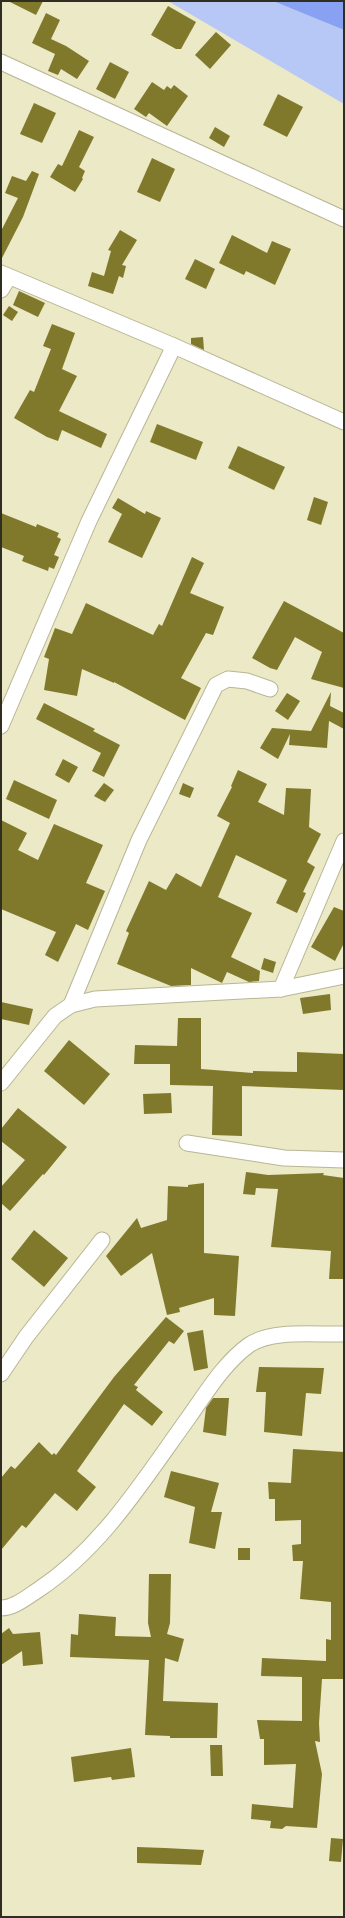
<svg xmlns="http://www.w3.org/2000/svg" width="345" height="1918" viewBox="0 0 345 1918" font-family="Bitter,serif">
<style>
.green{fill:#b7c7f6}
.forest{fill:#88a1f3}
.building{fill:#80792c}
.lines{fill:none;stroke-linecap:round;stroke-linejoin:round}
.minor-casing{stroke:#b8b694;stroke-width:17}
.minor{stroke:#fff;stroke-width:15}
</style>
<rect width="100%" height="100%" fill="#ebe9c6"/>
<polygon class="green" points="168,1 273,1 344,30 344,104"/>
<polygon class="forest" points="273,1 344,1 344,30"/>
<g class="building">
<polygon points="8,1 43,1 36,15"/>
<polygon points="168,6 196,22 181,49 176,49 151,35"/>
<polygon points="46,13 60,20 51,39 66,46 89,61 77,79 61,69 58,75 48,71 55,54 32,43"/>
<polygon points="216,32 231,45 210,69 195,55"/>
<polygon points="110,62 129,72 115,99 96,89"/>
<polygon points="152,82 164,90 167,86 171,89 174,85 188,96 167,126 149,113 146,117 134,109"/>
<polygon points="278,94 303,107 287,137 263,125"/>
<polygon points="34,103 56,113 42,143 20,134"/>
<polygon points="215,127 230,136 224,147 209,138"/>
<polygon points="79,130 94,137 79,167 85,171 82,178 83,179 75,192 50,177 58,164 62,166"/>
<polygon points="152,158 175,169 160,202 137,192"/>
<polygon points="32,171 39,174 23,217 1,260 1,231 18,198 5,193 12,176 26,181"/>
<polygon points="120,230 137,240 122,265 126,266 123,278 119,276 113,294 88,286 92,272 104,276 111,251 108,250"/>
<polygon points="232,235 267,253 272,241 291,249 275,285 246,271 244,275 219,263"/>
<polygon points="195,259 215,269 206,289 185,279"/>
<polygon points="19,291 45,303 38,317 13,305"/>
<polygon points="9,306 18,312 12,321 3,315"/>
<polygon points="52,324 75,333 62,369 77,376 59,411 107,434 101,448 62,430 58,441 47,437 14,418 30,390 34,392 51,349 43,346"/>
<polygon points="203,337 204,350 191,344 191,338"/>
<polygon points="157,424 203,442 196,460 150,442"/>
<polygon points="238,446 285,467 274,490 228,468"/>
<polygon points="314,497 328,502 321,525 307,520"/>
<polygon points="118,498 145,514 146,511 161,518 142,558 108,542 122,514 112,508"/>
<polygon points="1,513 36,527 37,524 59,533 57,537 61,539 54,555 59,557 54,569 49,567 48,571 22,561 24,556 1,547"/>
<polygon points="192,557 204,563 190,593 224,607 213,635 206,633 181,678 201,688 185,720 114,682 114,683 82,669 77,696 44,690 49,659 44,657 55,628 72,634 86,603 153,635 159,624 162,626"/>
<polygon points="284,601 344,633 344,688 311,679 322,652 295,637 277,670 270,668 252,658"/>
<polygon points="331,692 330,706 344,713 344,729 329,721 327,748 289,745 290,734 278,759 260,748 272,728 311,731"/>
<polygon points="287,693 300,701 288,720 275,711"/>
<polygon points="44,703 95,729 93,731 120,745 104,777 92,771 101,753 36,719"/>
<polygon points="63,759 78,767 69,783 55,775"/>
<polygon points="238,770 267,784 258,802 284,815 286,788 311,789 309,827 321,834 307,862 315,867 303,892 306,893 297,913 276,903 287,880 236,855 218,897 252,913 231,957 260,971 259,981 249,982 227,972 222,983 191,968 191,985 171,986 117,964 129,933 126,931 149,881 166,890 176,873 201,887 230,823 217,816 232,787 231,786"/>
<polygon points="14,780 57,800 49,819 6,799"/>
<polygon points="104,783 114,790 105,802 94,796"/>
<polygon points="183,783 194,788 190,798 179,794"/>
<polygon points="1,820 27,833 18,850 38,860 54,824 103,845 86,883 105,891 88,930 76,924 58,962 45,955 56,932 1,909"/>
<polygon points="334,907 344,911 344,943 335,961 311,947"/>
<polygon points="264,958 276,962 273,973 261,969"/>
<polygon points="330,994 331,1010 303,1014 300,998"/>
<polygon points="1,1002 33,1009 29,1025 1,1019"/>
<polygon points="178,1018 201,1018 201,1069 253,1073 253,1071 297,1072 297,1052 344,1054 344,1090 242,1086 242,1136 212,1135 213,1086 170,1085 170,1064 134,1064 135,1045 177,1046"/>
<polygon points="69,1040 110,1074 84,1105 44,1071"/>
<polygon points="171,1093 172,1113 144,1114 143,1094"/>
<polygon points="18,1108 67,1147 44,1175 43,1174 10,1211 1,1203 1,1187 25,1160 1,1141 1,1129"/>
<polygon points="246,1172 268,1175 324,1173 323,1175 344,1178 344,1279 329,1279 331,1251 271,1247 278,1189 256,1188 255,1195 243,1194"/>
<polygon points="204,1183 204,1253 239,1256 235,1316 214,1315 214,1298 179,1308 180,1312 167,1315 152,1253 121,1276 106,1256 137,1218 141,1228 167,1220 168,1186 188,1187 188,1185"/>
<polygon points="34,1230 68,1258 44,1287 11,1259"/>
<polygon points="166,1317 184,1331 174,1344 169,1341 134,1385 138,1387 136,1390 163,1412 152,1426 124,1404 77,1471 96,1487 77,1511 55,1493 26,1528 22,1525 1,1550 1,1478 11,1466 15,1469 39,1442 52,1455 54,1453 56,1455 114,1377"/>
<polygon points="203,1330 208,1368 194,1371 187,1333"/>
<polygon points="259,1367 324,1368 321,1394 306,1393 302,1436 264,1432 266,1392 256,1392"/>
<polygon points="213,1398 229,1398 226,1436 203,1432 206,1408"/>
<polygon points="293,1449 344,1452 344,1679 322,1679 319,1723 320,1742 315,1741 322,1774 317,1828 286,1826 282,1829 270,1828 271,1821 251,1819 252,1804 293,1808 296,1764 264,1765 264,1739 260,1739 257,1720 302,1721 302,1677 261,1676 262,1658 326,1661 326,1639 331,1640 331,1602 300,1599 303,1561 293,1561 292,1545 301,1544 301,1520 275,1521 275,1499 269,1499 268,1482 291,1483"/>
<polygon points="171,1471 219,1483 211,1512 222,1512 215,1549 189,1543 195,1507 164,1497"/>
<rect x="238" y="1548" width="12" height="12"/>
<polygon points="149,1574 171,1574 170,1623 167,1634 184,1639 178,1662 165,1658 163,1701 218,1703 217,1738 170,1738 170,1736 145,1735 149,1660 70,1657 71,1634 78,1635 79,1614 116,1617 115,1636 151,1637 148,1623"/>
<polygon points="9,1628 13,1634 40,1632 43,1664 23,1666 22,1651 1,1665 1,1634"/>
<polygon points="210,1745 222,1745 223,1776 211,1776"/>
<polygon points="131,1748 135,1777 112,1780 111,1777 74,1782 71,1757"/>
<polygon points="331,1838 343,1839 341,1862 329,1861"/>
<polygon points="137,1847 165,1848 204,1850 201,1865 137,1863"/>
</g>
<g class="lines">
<g class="minor-casing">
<g id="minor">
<polyline points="1,62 344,219"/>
<polyline points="1,273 174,346 344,422"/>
<polyline points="1,290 9,277"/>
<polyline points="1,726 89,521 174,346"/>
<polyline points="281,989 344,841"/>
<polyline points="71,1005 139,840 216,685 228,679 247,681 270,689"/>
<polyline points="1,1083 55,1016 71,1005 95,999 281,989 344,976"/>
<polyline points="187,1143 284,1158 344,1160"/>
<polyline points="1,1374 26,1337 102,1240"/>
<path d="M1,1608C14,1608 27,1597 38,1590C103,1547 144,1479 189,1417C206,1393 224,1363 249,1345C272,1329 316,1335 344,1334"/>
</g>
</g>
<use href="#minor" class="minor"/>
</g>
<rect width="345" height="1918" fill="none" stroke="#2f2e20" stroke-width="4"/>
</svg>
